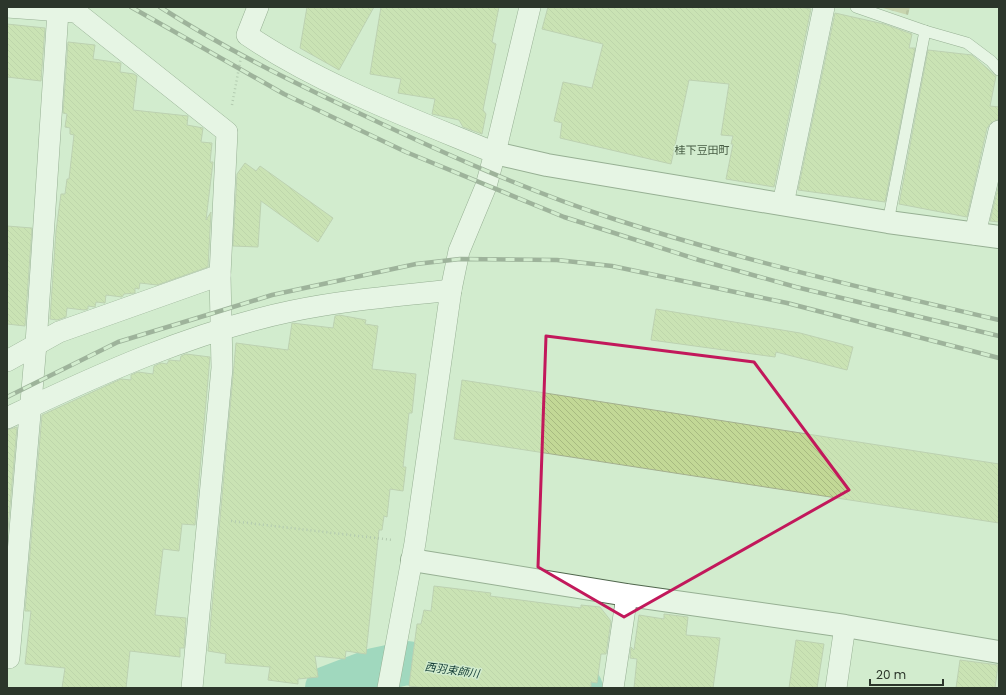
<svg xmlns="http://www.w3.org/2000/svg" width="1006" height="695" viewBox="0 0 1006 695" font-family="Poppins,'Noto Sans JP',sans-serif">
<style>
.cemetery{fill:url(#cemetery-stones)}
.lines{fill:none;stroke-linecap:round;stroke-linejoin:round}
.river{stroke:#65beab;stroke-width:44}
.building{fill:url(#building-back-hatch);stroke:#a3af8e}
.lane-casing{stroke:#50664d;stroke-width:12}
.street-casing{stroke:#50664d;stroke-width:22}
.secondary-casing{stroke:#50664d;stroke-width:24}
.path{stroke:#8ea18b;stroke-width:2.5;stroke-dasharray:1 3;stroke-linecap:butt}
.lane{stroke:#fff;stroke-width:11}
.street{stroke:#fff;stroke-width:21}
.secondary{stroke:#fff;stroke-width:22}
.rail-casing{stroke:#5f6e5d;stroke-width:4.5}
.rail{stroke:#d2ecce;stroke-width:3;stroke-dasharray:9;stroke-linecap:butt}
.marked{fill:none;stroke:#c2185b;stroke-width:3;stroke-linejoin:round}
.labels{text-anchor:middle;stroke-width:3;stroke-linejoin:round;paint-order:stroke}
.neighbourhood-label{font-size:11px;fill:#475d44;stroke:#d2ecce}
.water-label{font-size:11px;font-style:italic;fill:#163f38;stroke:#d2ecce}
</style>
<defs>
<pattern id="cemetery-stones" width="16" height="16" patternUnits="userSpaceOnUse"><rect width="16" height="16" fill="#bcb989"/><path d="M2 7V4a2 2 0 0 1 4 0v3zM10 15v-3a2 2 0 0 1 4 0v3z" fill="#999770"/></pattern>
<pattern id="building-back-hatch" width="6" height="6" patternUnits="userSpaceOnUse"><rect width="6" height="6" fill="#c2d896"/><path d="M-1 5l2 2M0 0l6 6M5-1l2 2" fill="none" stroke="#a7ba81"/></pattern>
</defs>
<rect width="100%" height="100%" fill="#d2ecce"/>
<polygon class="cemetery" points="879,7 910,7 908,15"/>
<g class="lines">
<polyline class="river" points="327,688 374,670 407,663 581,688"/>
</g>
<g class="building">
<polygon points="307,7 374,7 339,70 300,48"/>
<polygon points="381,7 499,7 492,42 496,44 483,110 486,114 482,134 463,127 459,120 432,114 435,99 398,93 401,79 370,74"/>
<polygon points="548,7 799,7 811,9 774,187 726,179 733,144 731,144 733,136 721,135 729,84 689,80 671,164 560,138 562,123 554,121 563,82 592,88 603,44 542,29"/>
<polygon points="835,13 884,24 912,34 909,48 915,48 885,202 798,190"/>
<polygon points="7,24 45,28 41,81 7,77"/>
<polygon points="68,42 95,45 93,59 121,63 120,72 134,74 137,76 133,110 188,116 187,125 203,128 201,142 212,143 210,162 213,162 206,220 211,212 208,267 157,285 140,283 139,289 135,288 135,293 124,294 122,297 106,295 105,303 96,302 95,307 88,306 88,309 84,310 67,308 66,317 57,320 50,319 56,231 61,194 65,194 67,179 69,179 74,135 70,134 70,128 65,127 67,114 63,113"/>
<polygon points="928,50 972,55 996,76 990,106 999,107 999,119 991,123 987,128 967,217 899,204"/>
<polygon points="245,163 256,171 260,166 333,218 318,242 261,201 258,247 233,246 237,174"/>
<polygon points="999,184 999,222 990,221"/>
<polygon points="7,226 32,228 25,326 7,324"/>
<polygon points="656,309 800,333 853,347 847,370 776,352 775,357 651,340"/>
<polygon points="339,315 366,320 365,324 378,326 372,369 416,374 412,413 409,413 403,467 406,467 403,491 390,489 387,517 384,516 382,530 379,530 366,654 346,651 345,659 315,656 318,677 298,679 298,684 268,680 270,667 225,663 226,654 208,651 236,343 288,350 292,323 333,328 335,316"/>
<polygon points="186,354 210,357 195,525 182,524 179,551 163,549 155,615 186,618 184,648 180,648 180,657 130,651 126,688 62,688 65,668 25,664 31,611 25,611 42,415 121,379 131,380 131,375 138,372 153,374 154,366 161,363 167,364 169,360 180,361 181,356"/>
<polygon points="462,380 999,464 999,523 454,439"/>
<polygon points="17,427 7,541 7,430"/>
<polygon points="434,586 491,593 490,596 581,608 581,605 600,607 611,621 606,654 601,654 597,683 591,682 591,688 425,688 409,686 417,624 421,624 424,610 431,611"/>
<polygon points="664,614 688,617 686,635 720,638 713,688 634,688 637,659 630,658 631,647 634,650 639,615 664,619"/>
<polygon points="796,640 824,644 817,688 789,688"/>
<polygon points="960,660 998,665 995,688 956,688"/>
</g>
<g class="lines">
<g class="lane-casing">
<g id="lane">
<polyline points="856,7 925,31 967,43 991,61 999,70"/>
<polyline points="888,222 925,31"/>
</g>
</g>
<g class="street-casing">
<g id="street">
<polyline points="7,7 76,12 227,132 220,275 222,368 192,688"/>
<path d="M258,7L247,35C321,85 413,119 495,153"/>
<polyline points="783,204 824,7"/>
<polyline points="975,234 999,131"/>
<polyline points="451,290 459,251 486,186 495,153 530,7"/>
<polyline points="7,361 59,332 220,275"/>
<path d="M7,418C99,374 192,332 292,311C344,300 398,296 451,290L415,543L388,688"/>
<polyline points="7,658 9,658 36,344 58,11"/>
<polyline points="613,688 627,595"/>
<polyline points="836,688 845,626"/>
</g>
</g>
<g class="secondary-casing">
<g id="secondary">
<polyline points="495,153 547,165 888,222 999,237"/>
<polyline points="412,560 627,595 845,626 999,652"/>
</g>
</g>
<g class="path">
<polyline points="232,105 241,57"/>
<polyline points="231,521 393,540"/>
</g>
<use href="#lane" class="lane"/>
<use href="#street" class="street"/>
<use href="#secondary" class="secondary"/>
<g class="rail-casing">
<g id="rail">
<polyline points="131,7 284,94 406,152 564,217 699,260 796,287 999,336"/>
<path d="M160,7C225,49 294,83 363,115C445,154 528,191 614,219C741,260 870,290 999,320"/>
<polyline points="7,397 118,342 207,315 272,295 416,264 460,259 557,260 612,266 787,303 999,358"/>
</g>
</g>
<use href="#rail" class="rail"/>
</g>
<path d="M0 0H1006V695H0ZM546,336L754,362L849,490L624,617L538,567Z" fill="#d2ecce" fill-opacity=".55" fill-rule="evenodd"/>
<path class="marked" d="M546,336L754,362L849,490L624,617L538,567Z"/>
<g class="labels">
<g class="neighbourhood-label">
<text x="702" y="154">桂下豆田町</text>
</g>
<g class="water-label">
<text transform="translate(452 670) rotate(8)" y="4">西羽束師川</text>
</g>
</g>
<rect width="1006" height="695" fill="none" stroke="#2c362b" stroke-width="16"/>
<path d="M870 679v6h73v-6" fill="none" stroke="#2c362b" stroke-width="2"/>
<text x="876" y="679" font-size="12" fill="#2c362b" stroke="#d2ecce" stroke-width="3" paint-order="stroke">20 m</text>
</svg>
